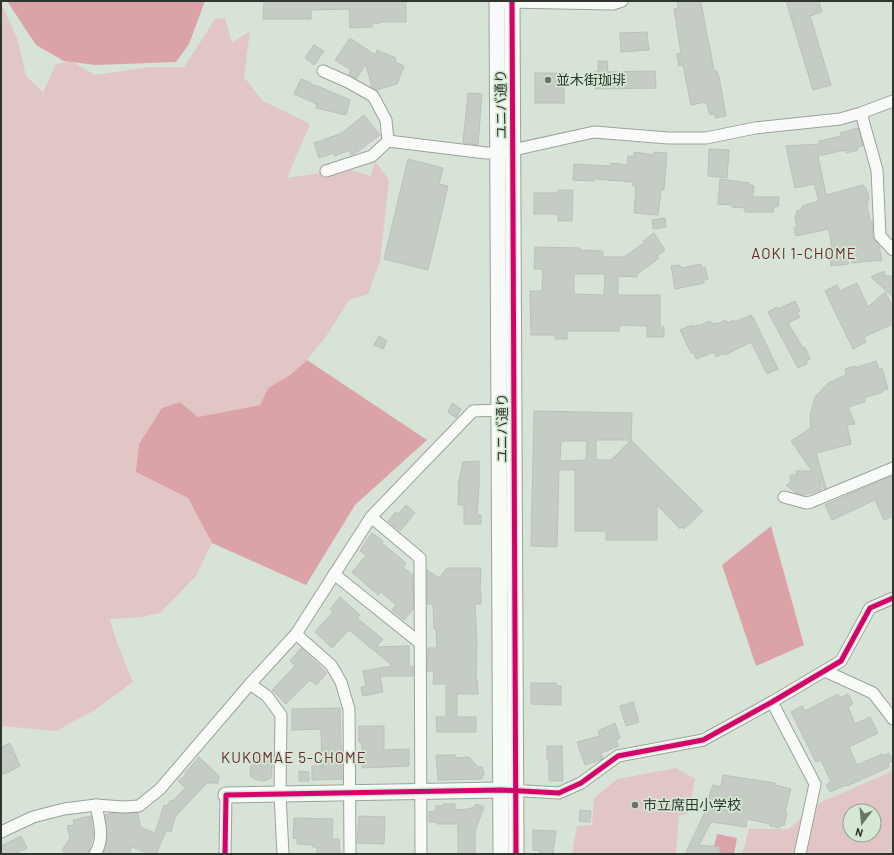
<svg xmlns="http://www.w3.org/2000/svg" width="894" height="855" viewBox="0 0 894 855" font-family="Barlow,'Noto Sans JP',sans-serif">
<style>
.green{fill:#e2c6c5;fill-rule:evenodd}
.water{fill:#dba3a8}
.building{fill:#c4ccc4;stroke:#b9c1b9;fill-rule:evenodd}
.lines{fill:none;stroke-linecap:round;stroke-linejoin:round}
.street-casing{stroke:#9aa39a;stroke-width:13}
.secondary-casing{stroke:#9aa39a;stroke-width:17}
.street{stroke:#f9fbf9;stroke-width:11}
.secondary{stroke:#f9fbf9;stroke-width:15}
.cycleway-casing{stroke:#d4e8d3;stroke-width:8}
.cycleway{stroke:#d6006c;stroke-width:5}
.poi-dot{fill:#6a736a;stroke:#d4e8d3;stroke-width:1.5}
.labels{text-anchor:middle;stroke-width:3.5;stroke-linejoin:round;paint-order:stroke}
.poi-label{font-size:14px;fill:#2f362e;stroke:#d4e8d3;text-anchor:start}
.street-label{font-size:14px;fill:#2f362e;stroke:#d4e8d3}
.neighbourhood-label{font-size:15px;letter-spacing:1px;fill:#6c2635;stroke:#d4e8d3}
</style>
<rect width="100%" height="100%" fill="#d8e3d8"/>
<g class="green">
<polygon points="1,3 17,38 26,76 43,92 56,64 71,61 95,75 150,67 184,67 215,19 225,18 232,43 250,31 244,77 263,101 310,124 287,178 347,169 371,176 375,161 389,180 380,261 368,294 349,300 327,335 307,360 290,375 268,388 260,405 198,417 180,402 136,472 188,498 212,543 196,576 160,613 141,617 110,619 117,643 133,682 95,710 56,731 1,726"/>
<polygon points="676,768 695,779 688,814 679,816 676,854 572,854 577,826 592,825 594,798 617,779"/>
<path d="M893,771V854H742L749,829H789L819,803ZM850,811H874V835H850Z"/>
</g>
<g class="water">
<polygon points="7,1 205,1 189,44 176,62 95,65 64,61 36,45"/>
<polygon points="307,360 427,440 355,505 306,585 212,543 188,498 136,472 139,444 162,408 180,402 198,417 260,405 268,388 290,375"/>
<polygon points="771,526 804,645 756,666 722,565"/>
<polygon points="717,834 737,838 734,854 712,854"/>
</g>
<g class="building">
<polygon points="264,1 406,1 406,22 380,22 380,23 372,24 372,27 350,28 349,9 311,10 311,19 263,19"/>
<polygon points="677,1 701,1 708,42 709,42 714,71 717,71 718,76 719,76 726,116 715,118 715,114 710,115 706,102 691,105 683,65 679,66 677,54 681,53 674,9 678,8"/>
<polygon points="786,1 819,1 822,12 810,16 831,85 813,90"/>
<polygon points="647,32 649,50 621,52 620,33"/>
<polygon points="350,38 375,55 377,50 396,58 395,62 404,66 397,84 376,90 372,88 366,64 356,79 349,75 351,70 335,60"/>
<polygon points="314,45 324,51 314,65 305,58"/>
<polygon points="598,61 607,61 608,72 655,71 656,88 595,89 594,72 598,72"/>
<rect x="535" y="73" width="29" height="30"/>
<polygon points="301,79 311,83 310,84 320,87 350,100 346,115 316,108 317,104 294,94"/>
<polygon points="468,93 482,94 478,145 463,143"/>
<polygon points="364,115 380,135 354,154 351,155 350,150 335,156 334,153 319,158 314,143 342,133"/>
<polygon points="858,128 863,146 858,147 858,150 846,153 845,150 818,156 826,195 863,185 866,188 869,197 867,205 870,221 872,221 873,237 879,246 882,260 852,263 852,261 844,254 849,264 831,266 829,249 832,249 829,229 796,236 794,228 797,227 795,218 797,211 803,209 802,206 819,201 814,184 795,188 786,146 820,144 819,141 841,136 840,133"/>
<polygon points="709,149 729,150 727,178 708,176"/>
<polygon points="634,152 654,155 654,152 667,153 664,190 661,190 658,215 634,213 636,187 632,185 633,182 594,179 594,181 573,180 574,164 610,166 611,163 627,165 628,156 634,157"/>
<polygon points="408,159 443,168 439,184 448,186 428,270 384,259"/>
<polygon points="720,179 750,183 750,185 754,186 753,197 779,197 778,207 774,206 773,212 745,212 745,208 732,207 733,205 718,204"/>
<polygon points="558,190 573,190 572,221 558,221 558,214 534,214 534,193 558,193"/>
<polygon points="665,218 666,227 653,229 652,220"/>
<path d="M654,233L665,250L657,256L659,258L637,274V277L618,276V295H660V326L664,327V337H647V326L620,325L619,331H567V339H555V335H531L530,291H542L543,269H534L535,247L580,248V250L603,251V257H624L644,243L643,241ZM574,274H605L604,295L574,294Z"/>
<polygon points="701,264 702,268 705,267 708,279 704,280 704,283 675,289 671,266 680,265 681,268"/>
<polygon points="884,271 885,276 893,276 893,297 871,277"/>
<polygon points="857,283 868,307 885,292 893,307 893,324 864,337 866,342 853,349 825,291 837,285 840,291"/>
<polygon points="795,301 800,311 797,313 800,317 788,323 803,348 805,347 810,359 806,362 807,364 798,368 768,312 777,307 778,309"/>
<polygon points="751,315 752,318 753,317 778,369 767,374 751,342 725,355 725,353 716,357 714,352 696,359 694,353 691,353 680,330 692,325 693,327 697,325 698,326 710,321 712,324 715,323 716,324 726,320 727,323 734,320 735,322"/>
<polygon points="379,336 387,341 383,349 374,345"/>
<polygon points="876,361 879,369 882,368 888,389 882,390 883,392 864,398 865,402 848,407 855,424 847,425 851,444 816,453 826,488 824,489 819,480 821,490 804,495 796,493 786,485 791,482 790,475 797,475 796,471 812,471 791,441 811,428 810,416 815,397 828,383 846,375 845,369 855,366 855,368"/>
<polygon points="452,403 461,409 456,418 448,412"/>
<path d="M534,411L632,413L631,440L703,511L684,529L682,527L680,529L657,505V540H606V531H575V470H559L557,547L531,546ZM596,440H631L611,460H596ZM561,441H587L586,460L560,461Z"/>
<polygon points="479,461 479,486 477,515 481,515 481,524 464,524 464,505 458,505 459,486 458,486 463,462"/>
<polygon points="891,476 893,481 893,516 884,520 875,500 832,520 825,505"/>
<polygon points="406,505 415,513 400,531 388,521 396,512 398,514"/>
<polygon points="372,533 383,541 382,543 406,563 403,567 413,575 413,609 404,620 392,610 396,605 381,592 378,595 352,572 366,556 366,555 360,551"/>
<polygon points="447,568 481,568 480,591 481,591 481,604 475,604 477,643 476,679 477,679 478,694 457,694 457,717 476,717 476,732 437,732 436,717 446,717 446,684 433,684 434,671 427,671 428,648 437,648 436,629 434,629 433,604 427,604 427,570 439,578"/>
<polygon points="340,597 360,615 357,618 383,639 376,647 409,646 409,666 413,667 413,676 380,676 383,692 363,696 361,687 366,686 363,671 393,666 349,630 332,648 315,632 333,612 330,609"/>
<polygon points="301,648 327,673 316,685 310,680 286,704 272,690 295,666 290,661"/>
<polygon points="531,683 556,683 556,686 561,686 561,705 531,704"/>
<polygon points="838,694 840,698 848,694 853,704 848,707 855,724 870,717 878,733 849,747 857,765 882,754 883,756 889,753 893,761 888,763 889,767 847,786 846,785 841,787 830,792 826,785 831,782 821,760 816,762 791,712 802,706 805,711"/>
<polygon points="633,702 639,722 626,726 620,706"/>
<polygon points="340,708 342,779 312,780 312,766 322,766 321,729 292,730 292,709"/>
<polygon points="615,723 620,738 616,740 619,746 601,753 603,759 585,765 577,742 600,736 598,731"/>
<polygon points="359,726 384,726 384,750 409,749 409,766 362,768 362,742 359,742"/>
<polygon points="10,743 20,766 5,774 4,773 1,775 1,747"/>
<polygon points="547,746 562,746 563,781 549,781 549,760 547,760"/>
<polygon points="252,755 273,756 271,778 265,781 257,780 250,776"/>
<polygon points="436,755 455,755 455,758 469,757 478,767 482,767 484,773 482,779 438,780"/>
<polygon points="199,757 219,776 218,783 207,783 175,817 171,832 166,831 156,854 150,854 132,847 129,854 103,854 107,837 105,815 112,813 138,813 140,827 155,833 164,805 167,806 171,800 173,801 185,788 178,781 186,775 185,773"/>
<polygon points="299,771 309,772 309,781 299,781"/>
<polygon points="723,775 775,783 775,785 791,789 785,812 787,813 784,826 780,825 780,828 770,826 770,824 747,819 746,827 711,822 699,845 720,847 719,854 685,854 706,810 704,810 713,785 721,787"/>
<polygon points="443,804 455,804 455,810 468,809 474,807 476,804 484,807 475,831 475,854 458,854 458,824 437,824 437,822 429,822 429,812 436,811 436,806 443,806"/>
<polygon points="580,810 591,811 590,822 579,821"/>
<polygon points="91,816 93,836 88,854 67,854 62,850 70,838 67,826 74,825 73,820"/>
<polygon points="359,816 385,817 384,844 357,843"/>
<polygon points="294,818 333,819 332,839 339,839 340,854 317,854 317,847 313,847 313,845 297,844 297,839 293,838"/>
<polygon points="533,830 556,831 553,853 540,853 540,851 533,850"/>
<polygon points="21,836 27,848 15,854 1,854 1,846"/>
</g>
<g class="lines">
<g class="street-casing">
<g id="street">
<polyline points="506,2 613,4 622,1"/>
<polyline points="323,71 348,82 373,96 386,120 388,141"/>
<polyline points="861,113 877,170 880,236 893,250"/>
<polyline points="326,171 372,156 388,141 486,153 499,153 594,132 668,138 706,138 755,128 840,119 861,113 893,101"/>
<polyline points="784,497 806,503 811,502 893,468"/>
<polyline points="371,517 420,558 421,854"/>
<polyline points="334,574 420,643"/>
<polyline points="296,634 331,665 341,682 349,709 350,854"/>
<polyline points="825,671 873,693 893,719"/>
<polyline points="250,684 267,696 281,715 280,794 283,854"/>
<polyline points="772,702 815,784 800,854"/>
<polyline points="509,790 559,793 581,783 618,756 703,740 772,702 841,661 870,608 893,598"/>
<polyline points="1,832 33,817 64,809 96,805 123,807 139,806 160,789 250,684 296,634 371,517 473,411 505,410"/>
<path d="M95,854C105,839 99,821 96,805"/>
<polyline points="225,854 226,795"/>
</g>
</g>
<g class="secondary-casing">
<g id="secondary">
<polyline points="497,1 501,854"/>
<polyline points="512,1 516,854"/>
<polyline points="226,795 501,790"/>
</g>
</g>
<use href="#street" class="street"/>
<use href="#secondary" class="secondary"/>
<g class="cycleway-casing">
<g id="cycleway">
<polyline points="512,1 516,854"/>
<polyline points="225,854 226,795 501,790 559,793 581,783 618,756 703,740 772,702 841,661 870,608 893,598"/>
</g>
</g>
<use href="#cycleway" class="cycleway"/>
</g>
<g class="poi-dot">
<circle cx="548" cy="80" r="4"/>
<circle cx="635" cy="805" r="4"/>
</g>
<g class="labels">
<g class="poi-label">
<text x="556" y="85">並木街珈琲</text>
<text x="643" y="810">市立席田小学校</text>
</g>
<g class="street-label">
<text transform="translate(501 104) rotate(-91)" y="5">ユニバ通り</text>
<text transform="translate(502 428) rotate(-90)" y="5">ユニバ通り</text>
</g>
<g class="neighbourhood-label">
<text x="804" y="259">AOKI 1-CHOME</text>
<text x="294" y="763">KUKOMAE 5-CHOME</text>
</g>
</g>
<rect width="894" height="855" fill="none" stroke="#2f362e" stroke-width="4"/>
<g transform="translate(862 823) rotate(196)"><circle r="19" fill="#d4e8d3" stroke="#92a191"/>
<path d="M0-3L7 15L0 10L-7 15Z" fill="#6a736a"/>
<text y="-6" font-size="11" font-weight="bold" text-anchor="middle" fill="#2f362e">N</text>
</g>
</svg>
